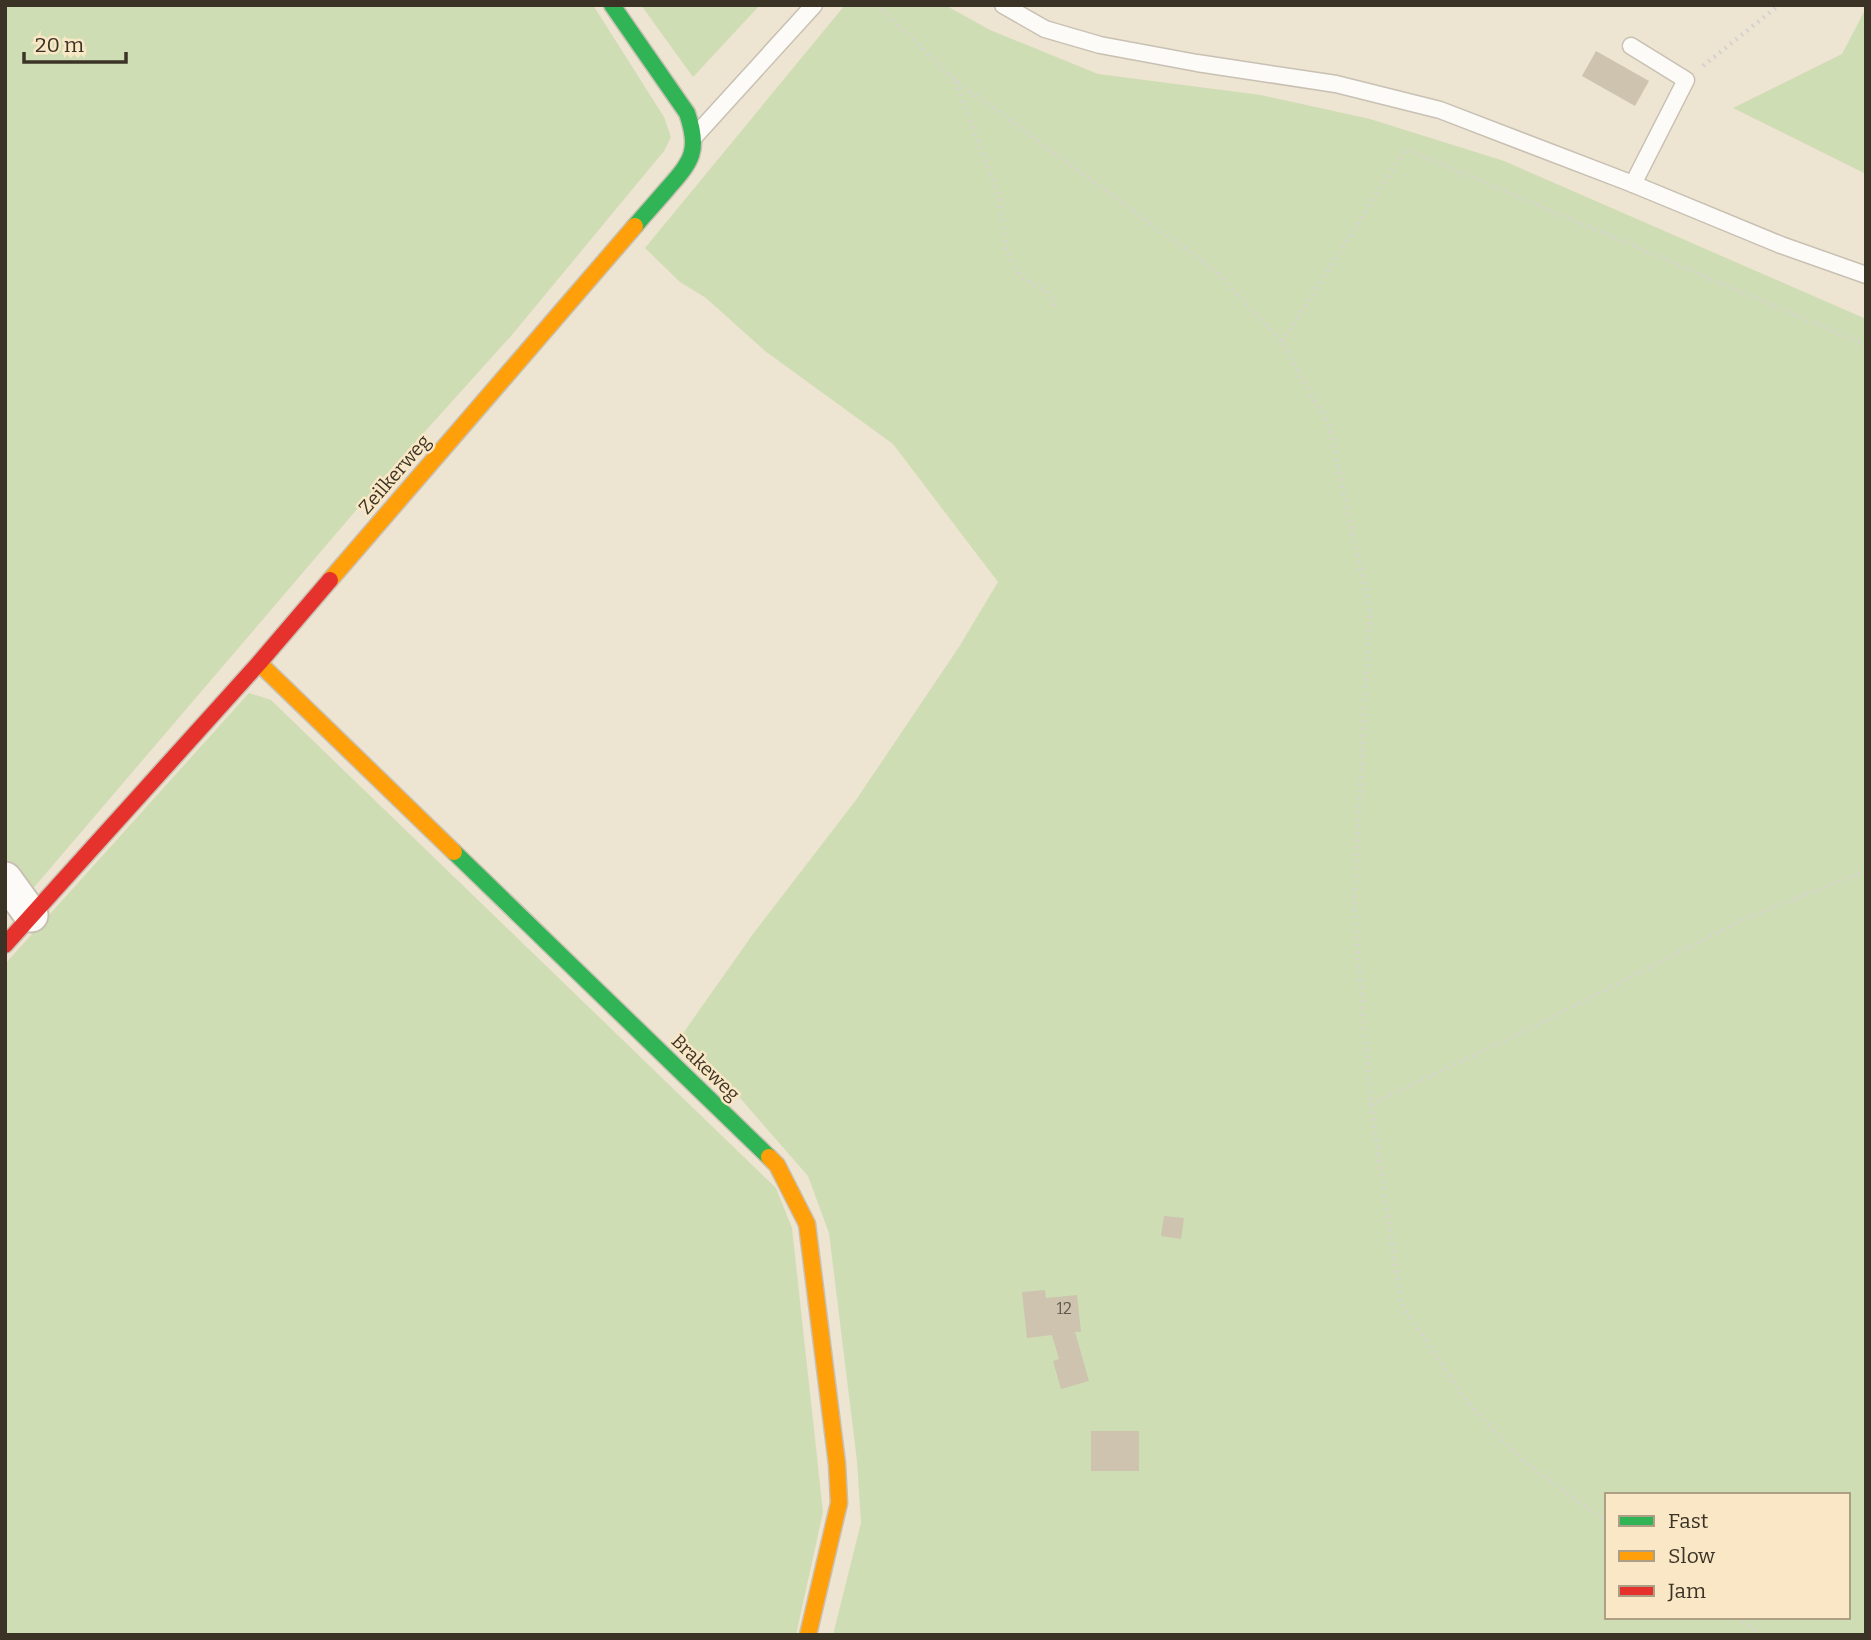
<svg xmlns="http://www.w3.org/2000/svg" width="1871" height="1640" viewBox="0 0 1871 1640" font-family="Bitter,serif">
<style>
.green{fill:#cfddb4;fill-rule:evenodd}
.building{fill:#cdc3ae}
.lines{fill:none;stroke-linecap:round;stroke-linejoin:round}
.lane-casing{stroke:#c8c0b2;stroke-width:19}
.street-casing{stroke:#c8c0b2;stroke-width:37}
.fast-casing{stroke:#c8c0b2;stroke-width:19}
.slow-casing{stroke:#c8c0b2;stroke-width:19}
.jam-casing{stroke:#c8c0b2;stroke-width:19}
.path{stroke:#d6d3ce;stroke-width:4.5;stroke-dasharray:2 5;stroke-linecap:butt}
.lane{stroke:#fcfbf8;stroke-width:16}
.street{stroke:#fcfbf8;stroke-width:33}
.fast{stroke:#30b455;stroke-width:16}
.slow{stroke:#ff9f0a;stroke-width:16}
.jam{stroke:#e5322d;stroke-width:16}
.labels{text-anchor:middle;stroke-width:5;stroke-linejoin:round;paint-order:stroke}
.number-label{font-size:16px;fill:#605848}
.street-label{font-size:19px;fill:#3b3426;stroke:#f9e7c5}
</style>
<rect width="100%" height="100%" fill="#ede4d1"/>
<g class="green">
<polygon points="5,5 593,5 664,117 671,137 664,151 511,336 393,467 30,892 5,857"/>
<polygon points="641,5 760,5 693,77"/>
<path d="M845,5H945L990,30L1098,74L1261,95L1370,119L1504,161L1866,319V1635H833L861,1523L857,1461L829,1233L808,1176L733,1090L679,1039L753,934L856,800L959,647L998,582L893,444L765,351L706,298L680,282L645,248ZM1607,1495H1848V1617H1607Z"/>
<polygon points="1866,8 1866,174 1733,108 1842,54"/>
<polygon points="249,693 271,700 776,1188 792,1228 823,1512 796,1635 5,1635 5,964"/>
</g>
<g class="building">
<polygon points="1596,51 1649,81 1635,106 1582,76"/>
<polygon points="1164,1216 1184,1218 1181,1239 1161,1236"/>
<polygon points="1045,1290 1046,1298 1077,1295 1081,1332 1075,1332 1089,1381 1061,1389 1053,1361 1059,1359 1052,1335 1027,1338 1022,1292"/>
<rect x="1091" y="1431" width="48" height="40"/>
</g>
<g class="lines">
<g class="lane-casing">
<g id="lane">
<polyline points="1003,5 1045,29 1100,45 1197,63 1336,84 1440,110 1633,184 1781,245 1866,275"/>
<polyline points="1631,46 1686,80 1633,184"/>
<polyline points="695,136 814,5"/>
</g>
</g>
<g class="street-casing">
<polyline id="street" points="5,879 31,915"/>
</g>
<g class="fast-casing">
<g id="fast">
<path d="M612,5L687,113C700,150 692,161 668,188C657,201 646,213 635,226"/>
<polyline points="454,852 769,1157"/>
</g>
</g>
<g class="slow-casing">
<g id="slow">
<polyline points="330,580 635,226"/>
<polyline points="259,663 454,852"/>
<polyline points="769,1157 777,1165 807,1224 837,1464 839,1503 808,1635"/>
</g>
</g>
<g class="jam-casing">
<polyline id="jam" points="5,945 259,663 330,580"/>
</g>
<g class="path">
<polyline points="877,5 955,80 1218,273 1282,342 1329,426 1370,611 1354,906 1371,1104 1401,1303 1464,1398 1523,1461 1607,1522"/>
<polyline points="1703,66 1779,5"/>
<polyline points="955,81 1000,199 1006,249 1020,276 1046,291 1052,299 1055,309"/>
<polyline points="1282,342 1406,149 1866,345"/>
<polyline points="1371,1104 1529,1029 1742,920 1866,871"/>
<polyline points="1737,1617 1761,1635"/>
</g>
<use href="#lane" class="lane"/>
<use href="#street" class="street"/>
<use href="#fast" class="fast"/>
<use href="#slow" class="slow"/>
<use href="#jam" class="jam"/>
</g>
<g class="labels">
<g class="number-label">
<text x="1064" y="1314">12</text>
</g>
<g class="street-label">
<text transform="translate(394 474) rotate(-49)" y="7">Zeilkerweg</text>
<text transform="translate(706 1067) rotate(44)" y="7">Brakeweg</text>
</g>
</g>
<rect width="1871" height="1640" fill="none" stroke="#3b3426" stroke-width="14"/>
<rect x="1605" y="1493" width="245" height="126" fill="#f9e7c5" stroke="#ad9f85" stroke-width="2"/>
<rect x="1619" y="1516" width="35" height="10" fill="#30b455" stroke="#ad9f85" stroke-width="2"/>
<text x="1668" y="1528" font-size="21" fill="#3b3426">Fast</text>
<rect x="1619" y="1551" width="35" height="10" fill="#ff9f0a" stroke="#ad9f85" stroke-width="2"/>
<text x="1668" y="1563" font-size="21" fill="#3b3426">Slow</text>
<rect x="1619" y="1586" width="35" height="10" fill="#e5322d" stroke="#ad9f85" stroke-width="2"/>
<text x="1668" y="1598" font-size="21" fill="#3b3426">Jam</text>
<path d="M24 52v10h102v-10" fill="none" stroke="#3b3426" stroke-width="3.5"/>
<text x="35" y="52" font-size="21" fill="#3b3426" stroke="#f9e7c5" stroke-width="5" paint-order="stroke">20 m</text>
</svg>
